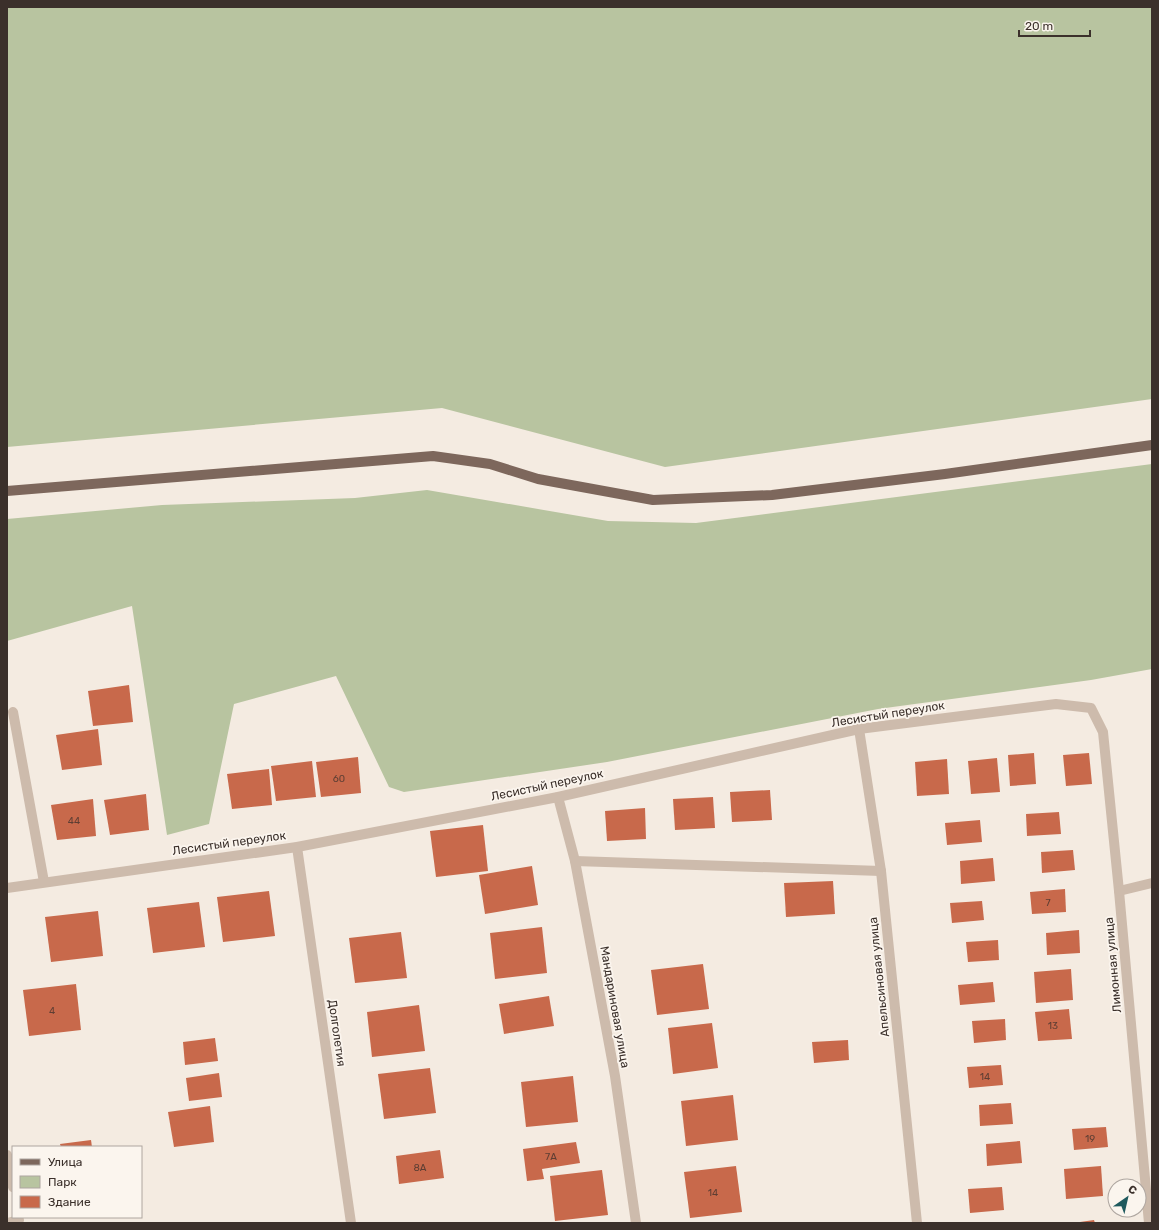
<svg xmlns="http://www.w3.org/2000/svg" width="1159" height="1230" viewBox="0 0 1159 1230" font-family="Rubik,sans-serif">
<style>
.green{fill:#b8c4a0}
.building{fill:#c8694b}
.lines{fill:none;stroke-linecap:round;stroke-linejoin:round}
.minor{stroke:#cdbbac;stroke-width:10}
.major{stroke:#7d675c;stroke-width:10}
.labels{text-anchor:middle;stroke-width:3.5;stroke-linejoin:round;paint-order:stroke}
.number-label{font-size:10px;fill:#5e3e33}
.street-label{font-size:12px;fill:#3b302b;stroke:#fbf5ee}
</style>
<rect width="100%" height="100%" fill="#f4ebe1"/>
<g class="green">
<polygon points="7,7 1152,7 1152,399 665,467 442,408 7,447"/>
<polygon points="1152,464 1152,669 1091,680 878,709 607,762 404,792 389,787 336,676 234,704 209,824 167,835 132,606 7,641 7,519 162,505 355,498 427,490 608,521 696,523"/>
</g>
<g class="building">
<polygon points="129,685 133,722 93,726 88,691"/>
<polygon points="98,729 102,765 62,770 56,735"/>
<polygon points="1034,753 1036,784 1010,786 1008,755"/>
<polygon points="1089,753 1092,784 1066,786 1063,755"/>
<polygon points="358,757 361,793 321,797 316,762"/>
<polygon points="997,758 1000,792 971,794 968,761"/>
<polygon points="947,759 949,794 917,796 915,762"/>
<polygon points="312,761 316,797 276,801 271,766"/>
<polygon points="269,769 272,805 232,809 227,774"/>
<polygon points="770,790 772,820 732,822 730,792"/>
<polygon points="146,794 149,830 110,835 104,800"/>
<polygon points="713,797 715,828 675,830 673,799"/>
<polygon points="93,799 96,836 57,840 51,805"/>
<polygon points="645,808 646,839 607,841 605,811"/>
<polygon points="1059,812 1061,834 1027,836 1026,814"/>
<polygon points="980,820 982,842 947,845 945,823"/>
<polygon points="483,825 488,871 436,877 430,831"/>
<polygon points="1073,850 1075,870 1042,873 1041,852"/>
<polygon points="993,858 995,881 961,884 960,861"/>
<polygon points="532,866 538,905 485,914 479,875"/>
<polygon points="833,881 835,914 786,917 784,883"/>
<polygon points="1065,889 1066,912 1032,914 1030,892"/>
<polygon points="269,891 275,936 223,942 217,897"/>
<polygon points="982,901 984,920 952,923 950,903"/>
<polygon points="199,902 205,947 153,953 147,908"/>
<polygon points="98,911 103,956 51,962 45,917"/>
<polygon points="542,927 547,973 495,979 490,933"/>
<polygon points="1079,930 1080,953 1047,955 1046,933"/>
<polygon points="401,932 407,978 355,983 349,938"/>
<polygon points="998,940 999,960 968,962 966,942"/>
<polygon points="703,964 709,1009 657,1015 651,970"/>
<polygon points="1071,969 1073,1000 1036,1003 1034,972"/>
<polygon points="993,982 995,1002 960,1005 958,985"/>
<polygon points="76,984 81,1030 29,1036 23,990"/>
<polygon points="549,996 554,1026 504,1034 499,1004"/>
<polygon points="419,1005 425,1051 372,1057 367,1012"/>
<polygon points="1069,1009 1072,1039 1038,1041 1035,1012"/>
<polygon points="1005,1019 1006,1040 974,1043 972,1021"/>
<polygon points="712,1023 718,1068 673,1074 668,1028"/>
<polygon points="215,1038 218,1061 185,1065 183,1042"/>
<polygon points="848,1040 849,1060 814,1063 812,1042"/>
<polygon points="1001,1065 1003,1085 969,1088 967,1067"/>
<polygon points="430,1068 436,1113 384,1119 378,1074"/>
<polygon points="219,1073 222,1097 189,1101 186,1078"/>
<polygon points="573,1076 578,1122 526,1127 521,1082"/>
<polygon points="733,1095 738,1140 686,1146 681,1101"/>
<polygon points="1011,1103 1013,1124 980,1126 979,1105"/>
<polygon points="210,1106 214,1142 174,1147 168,1112"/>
<polygon points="1106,1127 1108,1147 1074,1150 1072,1129"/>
<polygon points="91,1140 92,1147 61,1147 60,1144"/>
<polygon points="1020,1141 1022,1163 987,1166 986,1144"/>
<polygon points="576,1142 580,1163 542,1169 544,1179 527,1181 523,1149"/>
<polygon points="440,1150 444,1178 399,1184 396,1156"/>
<polygon points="736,1166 742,1212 690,1218 684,1172"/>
<polygon points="1101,1166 1103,1196 1066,1199 1064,1169"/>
<polygon points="602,1170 608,1215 555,1221 550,1176"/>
<polygon points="1002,1187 1004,1210 970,1213 968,1189"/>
<polygon points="1094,1220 1095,1223 1080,1223 1080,1222"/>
</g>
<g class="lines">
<g class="minor">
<polyline points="13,712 44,882"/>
<polyline points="859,729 881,871 917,1223"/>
<polyline points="558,797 575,861 615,1076 636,1223"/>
<polyline points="297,847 351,1223"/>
<polyline points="575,861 881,871"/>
<polyline points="7,888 297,847 558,797 859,729 1056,704 1091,708 1103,732 1119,891 1149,1223"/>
<polyline points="1119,891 1152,883"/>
<polyline points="7,1155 13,1187"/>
<polyline points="7,1223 19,1220"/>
</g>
<polyline class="major" points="7,491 433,456 490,464 538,479 653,500 772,495 945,474 1152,445"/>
</g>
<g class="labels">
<g class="number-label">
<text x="339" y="782">60</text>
<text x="74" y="824">44</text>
<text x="1048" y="906">7</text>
<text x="52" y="1014">4</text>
<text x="1053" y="1029">13</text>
<text x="985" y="1080">14</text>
<text x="1090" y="1142">19</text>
<text x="551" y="1160">7А</text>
<text x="420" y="1171">8А</text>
<text x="713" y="1196">14</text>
</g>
<g class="street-label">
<text transform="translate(888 714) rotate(-9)" y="4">Лесистый переулок</text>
<text transform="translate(547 785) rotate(-12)" y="4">Лесистый переулок</text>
<text transform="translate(229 843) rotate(-8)" y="4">Лесистый переулок</text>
<text transform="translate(1113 965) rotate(-95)" y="4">Лимонная улица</text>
<text transform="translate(879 977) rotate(-96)" y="4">Апельсиновая улица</text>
<text transform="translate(615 1007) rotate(80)" y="4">Мандариновая улица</text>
<text transform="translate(337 1033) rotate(82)" y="4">Долголетия</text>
</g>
</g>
<rect width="1159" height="1230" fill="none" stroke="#3b302b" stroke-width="16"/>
<rect x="12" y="1146" width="130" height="72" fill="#fbf5ee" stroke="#aea6a0"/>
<rect x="20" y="1159" width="20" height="6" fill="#7d675c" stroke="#aea6a0"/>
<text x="48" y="1166" font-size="12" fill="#3b302b">Улица</text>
<rect x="20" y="1176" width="20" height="12" fill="#b8c4a0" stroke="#aea6a0"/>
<text x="48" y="1186" font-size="12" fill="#3b302b">Парк</text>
<rect x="20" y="1196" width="20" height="12" fill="#c8694b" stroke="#aea6a0"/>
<text x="48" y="1206" font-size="12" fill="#3b302b">Здание</text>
<g transform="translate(1127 1198) rotate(34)"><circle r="19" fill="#fbf5ee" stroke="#aea6a0"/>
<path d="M0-3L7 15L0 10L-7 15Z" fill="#1f5a5e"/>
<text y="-6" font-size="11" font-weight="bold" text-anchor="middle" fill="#3b302b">С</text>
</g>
<path d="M1019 30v6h71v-6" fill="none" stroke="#3b302b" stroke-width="2"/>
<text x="1025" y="30" font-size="12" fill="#3b302b" stroke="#fbf5ee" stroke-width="3" paint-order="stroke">20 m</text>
</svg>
